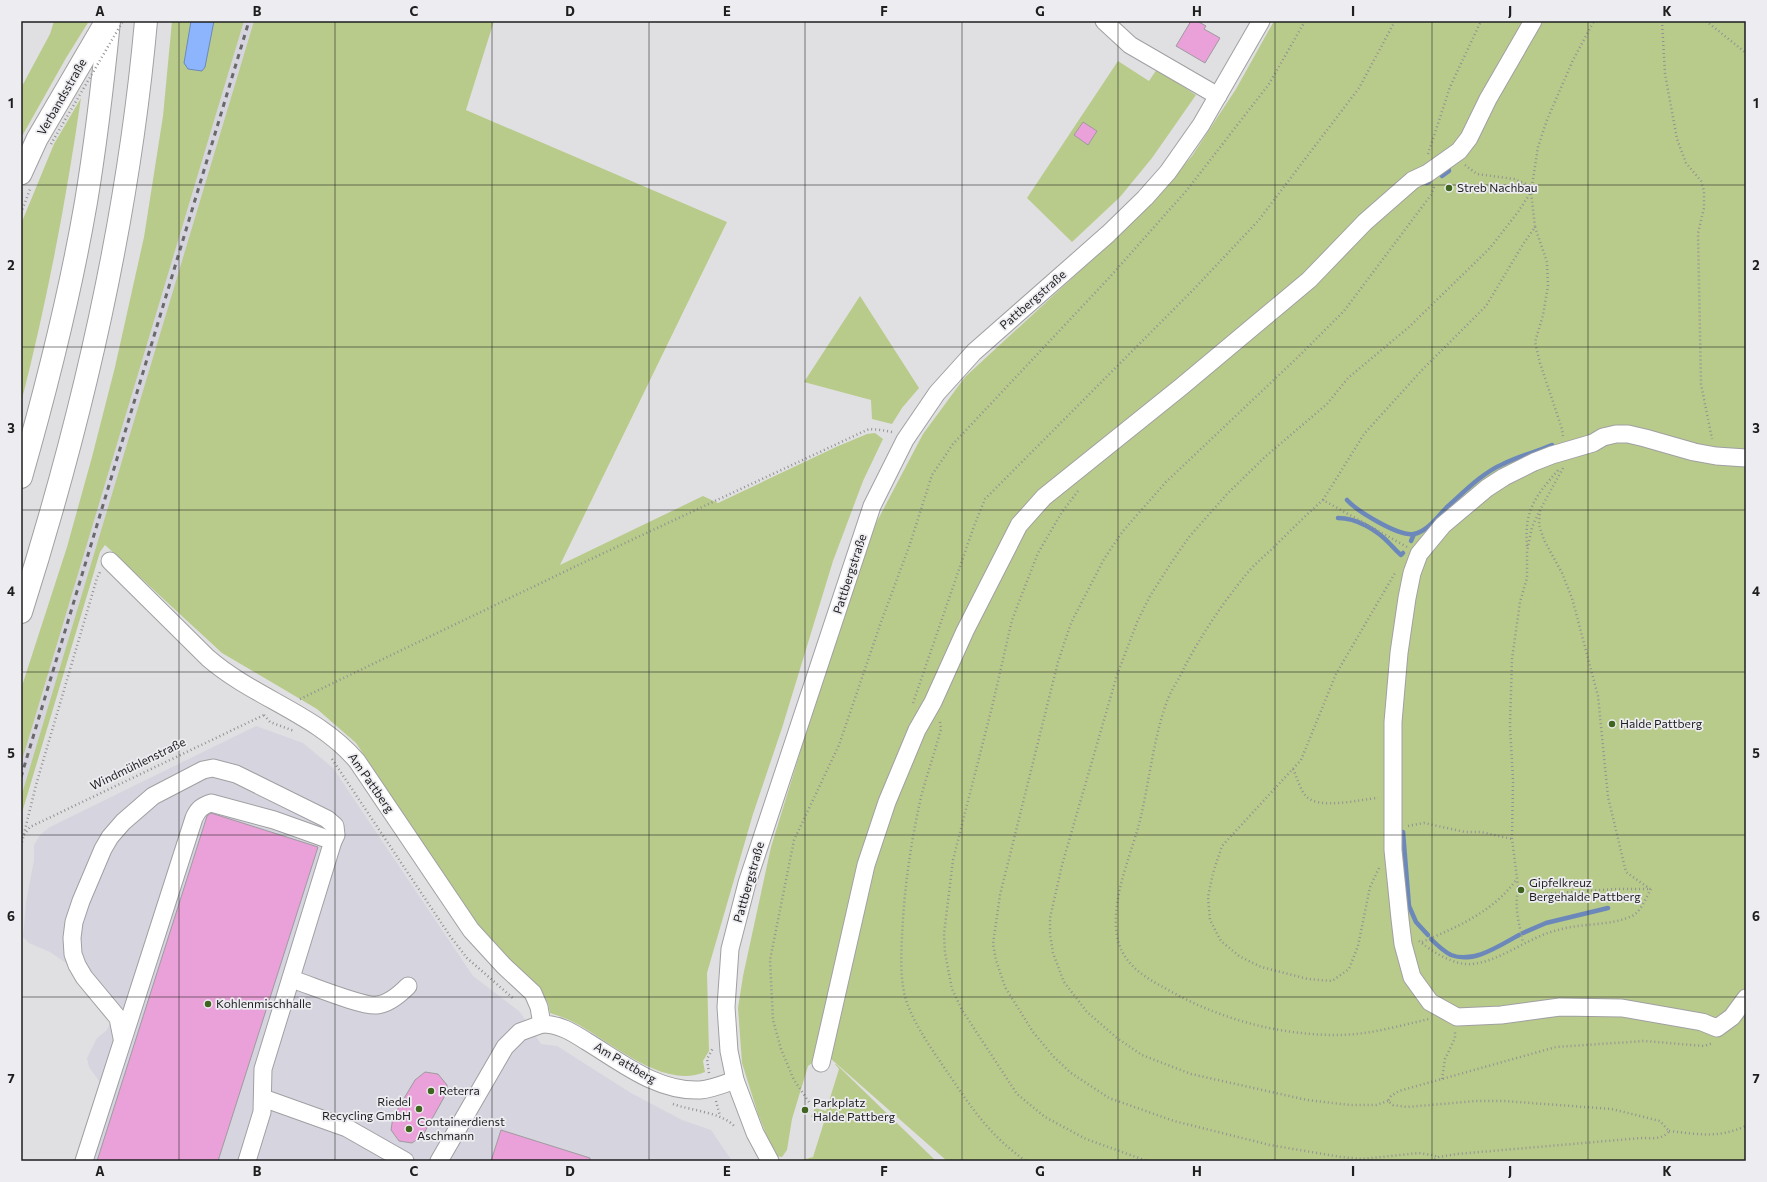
<svg xmlns="http://www.w3.org/2000/svg" width="1767" height="1182" viewBox="0 0 1767 1182" font-family="Commissioner,sans-serif">
<style>
.built{fill:#d5d4df}
.green{fill:#b8cb8a}
.water{fill:#8db5fe;stroke:#6c88bb}
.lines{fill:none;stroke-linecap:round;stroke-linejoin:round}
.stream{stroke:#6c88bb;stroke-width:4.5}
.building{fill:#eaa0d9;stroke:#9e9b9d}
.minor-casing{stroke:#a0a0a3;stroke-width:19}
.major-casing{stroke:#a0a0a3;stroke-width:23}
.highway-casing{stroke:#a0a0a3;stroke-width:24}
.path{stroke:#929294;stroke-width:2.5;stroke-dasharray:1 3;stroke-linecap:butt}
.minor{stroke:#fff;stroke-width:17}
.major{stroke:#fff;stroke-width:21}
.highway{stroke:#fff;stroke-width:22}
.rail{stroke:#69696a;stroke-width:3;stroke-dasharray:5 5;stroke-linecap:butt}
.path-bridge{stroke:#929294;stroke-width:2.5;stroke-dasharray:1 3;stroke-linecap:butt}
.grid{fill:none;stroke:#1e1e1f;stroke-width:1;stroke-opacity:0.55}
.poi-dot{fill:#3e641f;stroke:#ededf1;stroke-width:1.5}
.labels{text-anchor:middle;stroke-width:3.5;stroke-linejoin:round;paint-order:stroke}
.street-label{font-size:12px;fill:#1e1e1f;stroke:#ededf1}
.poi-label{font-size:12px;fill:#1e1e1f;stroke:#ededf1;text-anchor:start}
.neatline{fill:none;stroke:#1e1e1f;stroke-width:1.5}
.grid-label{font-size:13px;text-anchor:middle;font-weight:bold;fill:#1e1e1f}
</style>
<rect width="100%" height="100%" fill="#e0e0e3"/>
<g class="built">
<polygon points="244,21 254,21 21,797 21,764"/>
<polygon points="256,726 303,743 333,768 473,976 520,1012 541,1044 557,1046 631,1093 682,1120 711,1130 732,1161 77,1161 100,1089 99,1081 89,1067 87,1058 97,1038 106,1031 110,1024 108,1016 66,963 50,952 29,943 23,937 26,902 34,860 34,845 40,835 50,827"/>
</g>
<g class="green">
<polygon points="54,21 89,21 66,58 21,138 21,88 50,34"/>
<polygon points="172,21 244,21 21,764 21,689 67,547 92,457 115,367 144,237 163,116"/>
<path d="M254,21H494L466,110L727,222L560,565L703,496L718,503L836,447L867,434L875,433L883,439L863,481L833,561L782,728L753,814L707,973L709,1051L703,1061L705,1072C660,1091 606,1036 567,1019C562,1017 556,1015 550,1013L548,1003L541,993L484,935L356,743L317,709L222,653L105,545L100,552L21,816V797Z"/>
<polygon points="1274,21 1746,21 1746,1161 947,1161 831,1059 822,1056 808,1066 792,1119 787,1150 782,1157 775,1156 758,1114 742,1063 738,1008 743,976 771,847 827,665 875,525 923,434 965,377 1134,221 1192,156 1236,89"/>
<polygon points="1118,61 1149,81 1157,69 1196,95 1152,158 1120,197 1072,242 1027,198"/>
<path d="M81,98C66,201 47,302 21,403V224L54,144Z"/>
<polygon points="860,296 919,388 902,408 892,424 872,419 871,400 804,382"/>
<polygon points="835,1064 836,1064 936,1161 798,1161 813,1157 825,1119 811,1117 815,1108 826,1111 839,1069"/>
</g>
<polygon class="water" points="191,21 214,21 205,67 202,71 188,69 184,63"/>
<g class="lines">
<g class="stream">
<polyline points="1442,176 1449,171 1448,166"/>
<polyline points="1426,183 1429,182"/>
<path d="M1347,500C1357,511 1399,537 1414,534C1428,531 1438,516 1447,507C1464,492 1482,473 1503,464C1519,456 1536,452 1552,445"/>
<path d="M1338,518C1357,518 1377,530 1390,544C1394,548 1397,552 1401,555L1403,553"/>
<polyline points="1411,541 1414,534"/>
<polyline points="1403,832 1409,906 1416,922 1428,935"/>
<polyline points="1523,933 1546,923 1608,908"/>
<path d="M1431,939C1437,945 1443,951 1451,955C1474,964 1500,945 1519,935"/>
</g>
</g>
<g class="building">
<polygon points="1191,21 1197,21 1206,26 1204,29 1220,38 1205,63 1176,46"/>
<polygon points="1083,122 1097,131 1088,145 1074,135"/>
<polygon points="211,813 318,847 218,1161 97,1161 207,816"/>
<polygon points="425,1072 438,1074 447,1085 447,1092 423,1135 412,1143 399,1141 391,1130 393,1117 415,1080"/>
<polygon points="501,1130 590,1158 590,1161 491,1161"/>
</g>
<g class="lines">
<g class="minor-casing">
<g id="minor">
<polyline points="1104,21 1130,45 1218,96"/>
<polyline points="1746,458 1716,456 1694,452 1645,438 1628,434 1616,434 1603,437 1593,443 1552,455 1534,462 1504,477 1487,488 1443,525 1419,554 1412,573 1407,598 1399,653 1393,722 1393,850 1400,919 1403,944 1412,977 1430,1002 1457,1017 1501,1015 1560,1007 1622,1008 1702,1022 1717,1028 1732,1017 1746,998"/>
<path d="M110,561L208,658C254,698 317,714 357,761L471,930L504,966L533,993L539,1007L542,1024C559,1024 572,1032 586,1041C621,1062 657,1092 700,1090C712,1089 724,1084 735,1080"/>
<path d="M291,979C308,984 362,1007 377,1005C389,1004 400,994 408,986"/>
<polyline points="122,1038 118,1018 84,977 77,965 73,954 72,938 74,922 81,901 103,849 110,837 123,822 153,796 203,770 213,768 236,774 327,819 335,826 336,835 333,841"/>
<polyline points="821,1063 866,865 887,802 917,730 933,702 965,631 1019,525 1044,497 1181,387 1309,280 1365,222 1413,180 1428,173 1459,151 1469,138 1488,99 1533,21"/>
<polyline points="263,1098 347,1128 405,1161"/>
<path d="M84,1161L194,818C198,809 202,806 211,803L274,820L333,841L263,1069L262,1112L247,1161"/>
<polyline points="439,1161 505,1047 520,1032 542,1024"/>
<polyline points="770,1161 755,1133 735,1080 729,1051 726,1007 730,949 747,883 872,506 905,440 937,393 974,352 1108,234 1145,198 1168,172 1201,125 1261,21"/>
</g>
</g>
<g class="major-casing">
<polyline id="major" points="21,174 37,139 106,21"/>
</g>
<g class="highway-casing">
<g id="highway">
<path d="M21,477C47,386 70,295 86,202C96,142 103,81 109,21"/>
<path d="M21,612C82,420 128,222 146,21"/>
</g>
</g>
<g class="path">
<polyline points="1662,21 1665,74 1677,139 1686,163 1701,181 1704,191 1704,208 1698,233 1701,384 1712,439"/>
<polyline points="1706,21 1746,53"/>
<polyline points="1428,154 1450,87 1481,21"/>
<polyline points="1465,165 1477,174 1514,179 1531,186"/>
<polyline points="1434,187 1431,195 1344,311 1297,358 1166,482 1123,531 1104,559 1071,623 1058,662 1000,895 993,944 996,960 1005,987 1033,1032 1053,1056 1071,1073 1109,1098 1174,1121 1270,1145 1341,1157 1362,1159 1419,1153 1432,1155 1439,1157"/>
<polyline points="21,213 30,189"/>
<polyline points="1535,227 1547,262 1548,286 1543,315 1535,342 1540,363 1562,429 1563,436"/>
<polyline points="1563,468 1540,510 1539,525 1544,540 1562,573 1572,598 1598,696 1608,797 1626,872 1650,889"/>
<polyline points="1078,491 1062,512 1038,553 1012,620 993,703 953,860 944,934 945,953 952,989 962,1010 1017,1094 1045,1117 1086,1139 1147,1161"/>
<polyline points="1323,500 1364,434 1422,370 1486,306 1522,246 1535,227 1531,192 1538,147 1547,120 1573,60 1594,21"/>
<polyline points="1540,510 1532,527 1527,551 1527,578 1520,602 1512,659 1510,725 1513,780 1512,839 1518,886 1521,890 1540,894 1617,889 1651,889"/>
<path d="M1527,546C1524,509 1536,496 1559,469"/>
<path d="M1407,547L1323,500C1307,514 1292,529 1277,544C1268,553 1258,561 1249,571C1224,601 1201,635 1183,670C1178,681 1170,692 1166,704C1152,744 1149,787 1138,828C1128,862 1108,909 1119,944C1126,965 1144,977 1163,987C1216,1018 1276,1035 1337,1035C1368,1035 1399,1026 1429,1019"/>
<polyline points="300,699 593,558 869,429 881,430 892,432"/>
<polyline points="913,703 974,526 985,499 1194,289 1258,221 1359,88 1395,21"/>
<polyline points="264,715 270,722 294,731"/>
<path d="M940,722L941,729C935,751 928,772 922,793C911,840 904,889 902,937C901,958 900,983 907,1003C917,1030 936,1055 952,1079C974,1112 993,1138 1026,1161"/>
<polyline points="332,759 450,936 467,958 514,999"/>
<path d="M1293,769C1297,777 1300,789 1305,795C1317,811 1361,799 1378,798"/>
<polyline points="1408,826 1424,823 1465,832 1481,832 1512,839"/>
<polyline points="24,835 30,827 266,714"/>
<polyline points="21,846 36,785 97,578 100,572"/>
<polyline points="1379,868 1370,887 1358,946 1349,969 1332,981 1308,979 1261,967 1239,956 1221,941 1210,920 1208,897 1213,873 1222,846 1301,760 1336,674 1395,573"/>
<path d="M1519,888C1513,904 1520,927 1523,943"/>
<path d="M1419,941C1433,952 1454,966 1473,964C1503,960 1528,937 1558,930C1581,923 1611,926 1632,916C1641,912 1646,897 1651,889"/>
<path d="M1422,942C1457,927 1493,912 1516,880"/>
<polyline points="709,1073 707,1059 713,1048"/>
<polyline points="1442,1079 1445,1059 1455,1038 1455,1031"/>
<polyline points="716,1101 720,1116"/>
<polyline points="1388,1101 1376,1105 1350,1105 1307,1100 1191,1074 1142,1055 1117,1038 1087,1012 1064,982 1053,953 1050,934 1050,918 1062,865 1117,675 1138,620 1150,596 1171,563 1189,537 1227,494 1266,456 1327,404 1348,378 1409,327 1490,248 1518,212 1531,192"/>
<polyline points="809,1102 794,1080 781,1049 773,1020 770,960 794,840 839,745 880,625 909,547 932,475 953,444 1108,279 1187,190 1269,84 1305,21"/>
<path d="M673,1104C692,1111 722,1112 735,1127"/>
<path d="M1669,1131C1699,1134 1716,1139 1746,1126"/>
<path d="M1431,1161L1439,1157L1457,1154L1641,1138C1651,1138 1663,1140 1669,1131L1660,1121L1612,1109L1504,1101H1476L1407,1107L1393,1105L1388,1101L1391,1096L1399,1091L1556,1047L1644,1041L1704,1046L1713,1043"/>
</g>
<use href="#minor" class="minor"/>
<use href="#major" class="major"/>
<use href="#highway" class="highway"/>
<polyline class="rail" points="21,777 249,21"/>
<polyline class="path-bridge" points="51,144 123,21"/>
</g>
<path class="grid" d="M179,21V1161M335,21V1161M492,21V1161M649,21V1161M805,21V1161M962,21V1161M1118,21V1161M1275,21V1161M1432,21V1161M1588,21V1161M21,185H1746M21,347H1746M21,510H1746M21,672H1746M21,835H1746M21,997H1746"/>
<g class="poi-dot">
<circle cx="1449" cy="188" r="4"/>
<circle cx="1612" cy="724" r="4"/>
<circle cx="1521" cy="890" r="4"/>
<circle cx="208" cy="1004" r="4"/>
<circle cx="431" cy="1091" r="4"/>
<circle cx="419" cy="1109" r="4"/>
<circle cx="805" cy="1110" r="4"/>
<circle cx="409" cy="1129" r="4"/>
</g>
<g class="labels">
<g class="street-label">
<text transform="translate(62 97) rotate(-60)" y="4">Verbandsstraße</text>
<text transform="translate(1033 300) rotate(-41)" y="4">Pattbergstraße</text>
<text transform="translate(850 574) rotate(-72)" y="4">Pattbergstraße</text>
<text transform="translate(138 764) rotate(-26)" y="4">Windmühlenstraße</text>
<text transform="translate(371 783) rotate(55)" y="4">Am Pattberg</text>
<text transform="translate(749 882) rotate(-74)" y="4">Pattbergstraße</text>
<text transform="translate(625 1063) rotate(30)" y="4">Am Pattberg</text>
</g>
<g class="poi-label">
<text x="1457" y="192">Streb Nachbau</text>
<text x="1620" y="728">Halde Pattberg</text>
<text x="1529" y="887">Gipfelkreuz<tspan x="1529" dy="14">Bergehalde Pattberg</tspan></text>
<text x="216" y="1008">Kohlenmischhalle</text>
<text x="439" y="1095">Reterra</text>
<text x="411" y="1106" text-anchor="end">Riedel<tspan x="411" dy="14">Recycling GmbH</tspan></text>
<text x="813" y="1107">Parkplatz<tspan x="813" dy="14">Halde Pattberg</tspan></text>
<text x="417" y="1126">Containerdienst<tspan x="417" dy="14">Aschmann</tspan></text>
</g>
</g>
<rect width="1767" height="1182" fill="none" stroke="#ededf1" stroke-width="44"/>
<rect x="22" y="22" width="1723" height="1138" class="neatline"/>
<g class="grid-label">
<text x="100" y="16">A</text>
<text x="257" y="16">B</text>
<text x="414" y="16">C</text>
<text x="570" y="16">D</text>
<text x="727" y="16">E</text>
<text x="884" y="16">F</text>
<text x="1040" y="16">G</text>
<text x="1197" y="16">H</text>
<text x="1353" y="16">I</text>
<text x="1510" y="16">J</text>
<text x="1667" y="16">K</text>
<text x="11" y="108">1</text>
<text x="1756" y="108">1</text>
<text x="11" y="270">2</text>
<text x="1756" y="270">2</text>
<text x="11" y="433">3</text>
<text x="1756" y="433">3</text>
<text x="11" y="596">4</text>
<text x="1756" y="596">4</text>
<text x="11" y="758">5</text>
<text x="1756" y="758">5</text>
<text x="11" y="921">6</text>
<text x="1756" y="921">6</text>
<text x="11" y="1083">7</text>
<text x="1756" y="1083">7</text>
<text x="100" y="1176">A</text>
<text x="257" y="1176">B</text>
<text x="414" y="1176">C</text>
<text x="570" y="1176">D</text>
<text x="727" y="1176">E</text>
<text x="884" y="1176">F</text>
<text x="1040" y="1176">G</text>
<text x="1197" y="1176">H</text>
<text x="1353" y="1176">I</text>
<text x="1510" y="1176">J</text>
<text x="1667" y="1176">K</text>
</g>
</svg>
